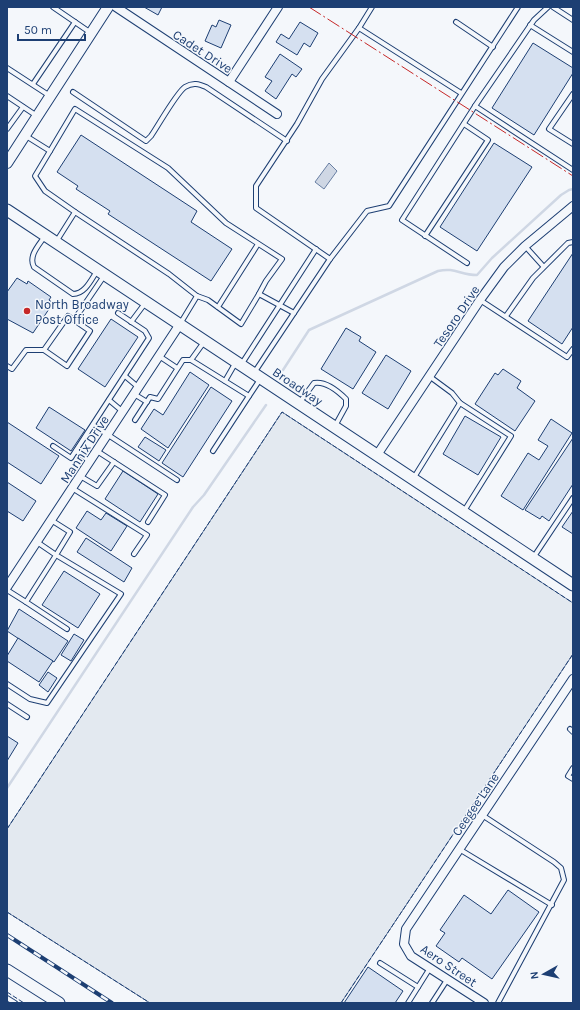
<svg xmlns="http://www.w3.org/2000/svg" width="580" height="1010" viewBox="0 0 580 1010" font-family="Karla,sans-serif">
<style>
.green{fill:#e3e9f0;stroke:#687fa3}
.water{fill:#cfd7e4;stroke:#687fa3}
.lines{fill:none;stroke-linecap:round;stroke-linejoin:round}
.stream{stroke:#cfd7e4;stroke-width:2.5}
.building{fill:#d5e0f0;stroke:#1d3f73}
.service-casing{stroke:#1d3f73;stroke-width:6}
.minor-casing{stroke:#1d3f73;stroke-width:10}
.tertiary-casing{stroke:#1d3f73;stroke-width:12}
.secondary-casing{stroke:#1d3f73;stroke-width:13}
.service{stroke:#f4f7fb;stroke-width:4}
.minor{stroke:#f4f7fb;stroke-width:8}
.tertiary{stroke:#f4f7fb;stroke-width:10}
.secondary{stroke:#f4f7fb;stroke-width:11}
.rail-casing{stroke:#1d3f73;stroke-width:4}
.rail{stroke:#f4f7fb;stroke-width:2.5;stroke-dasharray:8;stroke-linecap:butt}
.fence{stroke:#1d3f73;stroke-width:1;stroke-dasharray:5 2;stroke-linecap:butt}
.power{stroke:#c62828;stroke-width:1;stroke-dasharray:14 3 2 3;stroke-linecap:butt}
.poi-dot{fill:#c62828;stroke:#f4f7fb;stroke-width:1.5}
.labels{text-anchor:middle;stroke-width:3;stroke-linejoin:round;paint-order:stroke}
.street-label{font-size:13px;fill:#1d3f73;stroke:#f4f7fb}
.poi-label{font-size:13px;fill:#1d3f73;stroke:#f4f7fb;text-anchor:start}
</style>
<rect width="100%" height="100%" fill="#f4f7fb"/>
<polygon class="green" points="282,412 573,603 573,654 341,1003 150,1003 7,912 7,829"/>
<polygon class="water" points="329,163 337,171 324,189 315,182"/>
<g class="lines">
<g class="stream">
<path d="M283,370L309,330L438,271C455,267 460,275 477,275L492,258L561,195L569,190L573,189"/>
<polyline points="7,788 193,507 204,495 266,405"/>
</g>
</g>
<g class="building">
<polygon points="144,7 162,7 158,15"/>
<polygon points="219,20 231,25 221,48 205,41 212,25 216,27"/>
<polygon points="300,22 318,33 310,47 304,43 297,55 276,42 281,34 289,39"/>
<polygon points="533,43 573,68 573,73 534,135 492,108"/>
<polygon points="280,54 302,69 296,77 292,74 276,99 265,91 272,81 265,77"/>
<polygon points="81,135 197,211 191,222 232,249 211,281 108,214 110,211 76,189 78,186 57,172"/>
<polygon points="494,143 532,167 477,251 440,227"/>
<polygon points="573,253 573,327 562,344 528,321"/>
<polygon points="17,278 27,284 28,281 51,297 49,300 53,303 33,333 7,319 7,292"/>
<polygon points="111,319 138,337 105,387 78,369"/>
<polygon points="346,328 361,337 359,341 376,352 353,389 321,369"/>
<polygon points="386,355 411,371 388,409 362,393"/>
<polygon points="503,369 521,381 517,388 535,401 515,431 475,404 495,373 498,375"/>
<polygon points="190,372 209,385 168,448 141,429 154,409 163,415"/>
<polygon points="211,387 232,401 183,477 162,463"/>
<polygon points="49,407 85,430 71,451 36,428"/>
<polygon points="465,416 501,437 478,475 443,454"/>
<polygon points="551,419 572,433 523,510 501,496 528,453 539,460 548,446 538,440"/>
<polygon points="7,422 59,456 41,484 7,462"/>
<polygon points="145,437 166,450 159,461 138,447"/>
<polygon points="573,438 573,484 549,521 542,516 540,519 525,510"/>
<polygon points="123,471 158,494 140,522 105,499"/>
<polygon points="7,482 36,501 23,521 7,511"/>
<polygon points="87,511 101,520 106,513 127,526 111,551 76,528"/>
<polygon points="573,511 573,534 562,527"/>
<polygon points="86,538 132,568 124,582 77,552"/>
<polygon points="64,571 100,594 78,628 42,605"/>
<polygon points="19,609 68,641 54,662 7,631"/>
<polygon points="74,634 84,640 71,661 61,655"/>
<polygon points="18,638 53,661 39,682 7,661 7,656"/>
<polygon points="48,672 57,678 48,692 39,685"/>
<polygon points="7,736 18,743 7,761"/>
<polygon points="508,890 539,912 492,979 462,958 459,962 436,946 445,933 440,930 464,895 491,914"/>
<polygon points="368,967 403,991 395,1003 344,1003"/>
</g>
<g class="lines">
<g class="service-casing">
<g id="service">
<polyline points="53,7 91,33"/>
<polyline points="553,7 573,20"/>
<polyline points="456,22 493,47"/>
<polyline points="530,25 573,52"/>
<polyline points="359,28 461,93"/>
<polyline points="7,68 50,96"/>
<polyline points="33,84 75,22"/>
<path d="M73,92L146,141L151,136C158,126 177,92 185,87C193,82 199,84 206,87L287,141"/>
<polyline points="573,94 549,129 573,144"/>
<polyline points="7,96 37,116"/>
<polyline points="475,106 534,20 548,7"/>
<polyline points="7,129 23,107"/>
<polyline points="26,136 50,151 35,176 45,191 75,212"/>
<polyline points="50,151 75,109 168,168 226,223 282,259 266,281 259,294"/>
<path d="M45,236C39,245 28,256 34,267L73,294C85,294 91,280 97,271"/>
<polyline points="425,236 488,140 464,124"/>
<polyline points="56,242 75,212 169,274 197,296"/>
<polyline points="525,246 543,266"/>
<polyline points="330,259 256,208 256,186 297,124 322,79 359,28 372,7"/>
<polyline points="467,263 402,220 475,106 573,170"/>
<polyline points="480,300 567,357 573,349"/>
<polyline points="218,307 258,244"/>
<polyline points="506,316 533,278 568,243 573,242"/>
<polyline points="131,322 146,302"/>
<polyline points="180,324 197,296 208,300 241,324 259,294 294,313"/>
<polyline points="44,350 68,316 74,320 104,276"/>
<polyline points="159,356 177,368"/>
<polyline points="191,360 204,342"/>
<polyline points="241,365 316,249"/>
<polyline points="7,366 12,369 26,350 44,350 67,366 90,331 74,320"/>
<polyline points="254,373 330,259 367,211 389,206 518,7"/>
<polyline points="125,376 138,387"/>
<polyline points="429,376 452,393 460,403"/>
<polyline points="225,381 236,362"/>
<polyline points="134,394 147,402"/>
<polyline points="249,396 261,378"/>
<polyline points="109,400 122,411"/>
<path d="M300,402L314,383C325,381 338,391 346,399V406L335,426"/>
<polyline points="135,420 150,397 158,399 183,360 191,360 249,396 213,451"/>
<polyline points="93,425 177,480"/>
<polyline points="53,446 71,458 149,338 145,331 118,313"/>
<polyline points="76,451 89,461"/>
<polyline points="97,451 165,495 148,522"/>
<polyline points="80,476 97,486 114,462"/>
<polyline points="413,479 460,403 511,436 464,511"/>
<polyline points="72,488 147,535 134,554"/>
<polyline points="533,558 573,498"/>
<polyline points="7,590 26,602 56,555 37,542"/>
<polyline points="26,602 67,629"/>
<polyline points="7,684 30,699 47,703 121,594 56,555 70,532 51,520"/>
<polyline points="7,704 27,717"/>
<polyline points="570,729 573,732"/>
<polyline points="573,768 568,776 573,779"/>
<polyline points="482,815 554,862 561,868 564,880 498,1003"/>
<polyline points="459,849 552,905"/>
<polyline points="380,963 418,987"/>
<polyline points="7,998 15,1003"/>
<polyline points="408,1003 430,968"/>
<polyline points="432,1003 447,980"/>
</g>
</g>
<g class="minor-casing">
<g id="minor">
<polyline points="116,7 277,114"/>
<polyline points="229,82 278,7"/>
<polyline points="377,455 480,300 504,267 525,246 573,206"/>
<polyline points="7,587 180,324"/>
<polyline points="484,1003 411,956 404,944 406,929 573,679"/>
</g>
</g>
<g class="tertiary-casing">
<polyline id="tertiary" points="7,163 108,7"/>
</g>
<g class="secondary-casing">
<g id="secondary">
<polyline points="7,210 573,585"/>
<polyline points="7,970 59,1003"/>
</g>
</g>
<use href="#service" class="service"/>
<use href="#minor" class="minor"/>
<use href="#tertiary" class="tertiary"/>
<use href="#secondary" class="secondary"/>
<g class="rail-casing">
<polyline id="rail" points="7,935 112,1003"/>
</g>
<use href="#rail" class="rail"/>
<g class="fence">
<polyline points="7,829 282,412 573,603"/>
<polyline points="7,912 150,1003"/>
<polyline points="7,992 24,1003"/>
<polyline points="341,1003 573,654"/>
</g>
<polyline class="power" points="309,7 573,176"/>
</g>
<circle class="poi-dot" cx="27" cy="311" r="4"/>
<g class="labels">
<g class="street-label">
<text transform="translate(203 51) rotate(33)" y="5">Cadet Drive</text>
<text transform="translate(456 316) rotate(-56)" y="5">Tesoro Drive</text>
<text transform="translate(298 386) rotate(34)" y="5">Broadway</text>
<text transform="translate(84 449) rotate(-57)" y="5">Mannix Drive</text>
<text transform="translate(475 804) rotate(-56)" y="5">Ceegee Lane</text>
<text transform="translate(449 965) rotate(34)" y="5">Aero Street</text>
</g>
<g class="poi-label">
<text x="35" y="309">North Broadway<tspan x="35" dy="15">Post Office</tspan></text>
</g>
</g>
<rect width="580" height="1010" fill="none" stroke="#1d3f73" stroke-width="16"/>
<g transform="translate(544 974) rotate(262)" stroke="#f4f7fb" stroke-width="3" paint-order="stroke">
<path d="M0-3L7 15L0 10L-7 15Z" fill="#1d3f73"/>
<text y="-6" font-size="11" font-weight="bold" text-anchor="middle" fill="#1d3f73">N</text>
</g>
<path d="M18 34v6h67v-6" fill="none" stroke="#1d3f73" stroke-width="2"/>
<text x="24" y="34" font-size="12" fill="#1d3f73" stroke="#f4f7fb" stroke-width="3" paint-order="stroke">50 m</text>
</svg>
